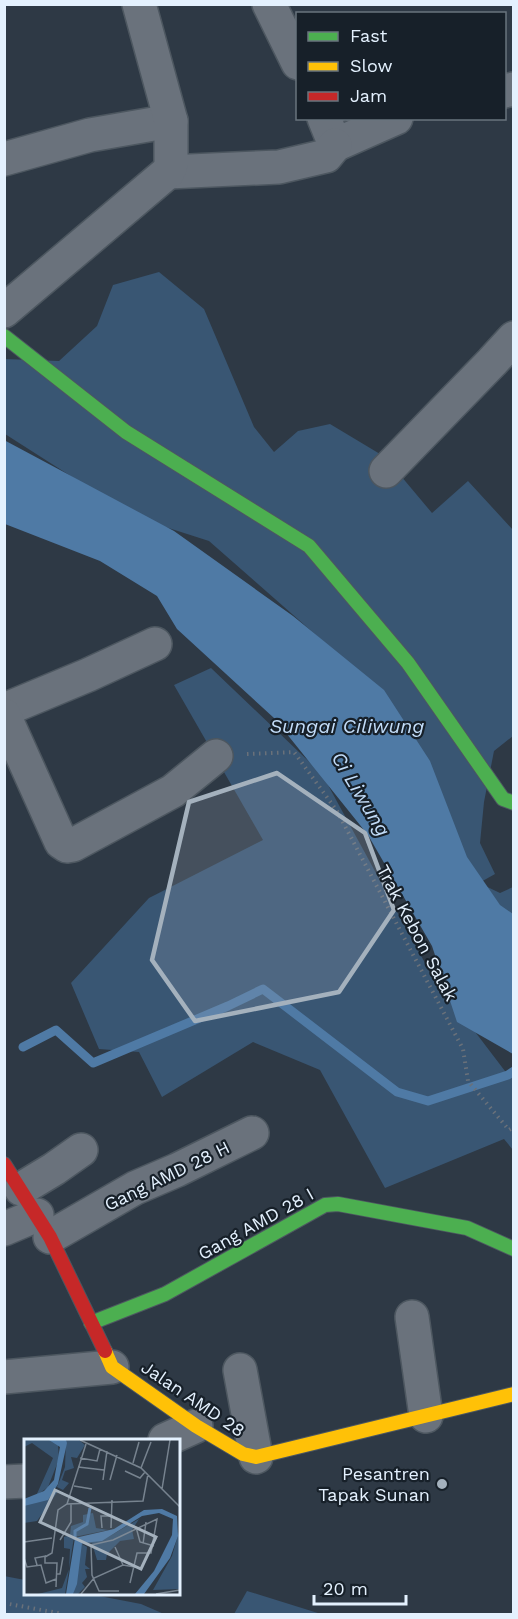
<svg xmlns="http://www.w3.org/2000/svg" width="518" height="1619" viewBox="0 0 518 1619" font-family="'Work Sans',sans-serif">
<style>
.green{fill:#395673}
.water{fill:#4f7aa5}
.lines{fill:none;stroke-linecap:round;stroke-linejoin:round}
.stream{stroke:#4f7aa5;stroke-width:9}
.street-casing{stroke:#4d5760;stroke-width:36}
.fast-casing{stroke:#4d5760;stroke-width:16}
.slow-casing{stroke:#4d5760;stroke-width:16}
.jam-casing{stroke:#4d5760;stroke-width:16}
.path{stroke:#6a717a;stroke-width:4;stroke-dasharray:1.5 4.5;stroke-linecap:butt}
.street{stroke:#6a727c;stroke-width:33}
.fast{stroke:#4caf50;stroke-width:14}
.slow{stroke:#ffc107;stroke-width:14}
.jam{stroke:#c62828;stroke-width:14}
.marked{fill:#a4b1bd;fill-opacity:0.2;stroke:#a4b1bd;stroke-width:4.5;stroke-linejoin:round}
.poi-dot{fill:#a4b1bd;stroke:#172029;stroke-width:2}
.labels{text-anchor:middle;stroke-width:4.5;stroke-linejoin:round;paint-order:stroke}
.street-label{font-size:18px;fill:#e4f1fe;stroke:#172029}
.poi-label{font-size:18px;fill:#e4f1fe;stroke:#172029;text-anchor:end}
.water-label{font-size:20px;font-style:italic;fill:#c2dcf8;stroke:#172029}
.inset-river{fill:none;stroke:#4f7aa5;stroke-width:3}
.inset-road{fill:none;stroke:#77838f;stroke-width:1.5}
.view{fill:#a4b1bd;fill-opacity:0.15;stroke:#a4b1bd;stroke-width:3}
.inset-edge{fill:none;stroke:#e4f1fe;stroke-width:3}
</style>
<rect width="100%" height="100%" fill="#2e3945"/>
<g class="green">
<polygon points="159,272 204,309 254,427 274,452 298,431 330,424 385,457 432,513 468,481 513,530 513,736 494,751 484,802 480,843 495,874 479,883 500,893 513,887 513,925 496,922 474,913 448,836 407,752 367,680 209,541 156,524 102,496 5,434 4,359 59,361 97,326 113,285"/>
<polygon points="211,668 322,774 431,974 508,1075 513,1075 513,1150 504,1139 385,1188 320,1070 253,1042 162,1097 139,1052 99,1049 71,983 149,898 263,840 174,685"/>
<polygon points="4,1576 25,1580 26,1594 89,1594 141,1604 164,1614 5,1614"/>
<polygon points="247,1591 257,1594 321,1614 234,1614"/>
</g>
<polygon class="water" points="4,440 174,531 293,616 384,690 430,761 467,857 500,905 513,914 513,1054 457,1022 432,946 368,835 274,718 177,629 157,596 100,561 5,524"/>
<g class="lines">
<polyline class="stream" points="23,1047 56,1030 93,1063 228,1006 263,989 397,1092 428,1101 508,1075 514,1071"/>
<g class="street-casing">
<g id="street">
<polyline points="269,4 298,63"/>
<polyline points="504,91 514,89"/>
<polyline points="324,118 335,145 396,118"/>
<polyline points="4,159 90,135 171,121"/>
<polyline points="168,172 279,167 326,156 335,145"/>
<polyline points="4,311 168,172 171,165 171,121 139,4"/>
<polyline points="386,471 492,362 514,338"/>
<polyline points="4,710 88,675 155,644"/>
<polyline points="4,715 61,842 67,846 73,845 173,791 216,756"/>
<polyline points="21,1189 54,1169 81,1150"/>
<polyline points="4,1229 37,1215"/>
<polyline points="50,1237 135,1188 177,1170 252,1133"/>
<polyline points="412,1317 426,1416"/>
<polyline points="240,1370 256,1457"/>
<polyline points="4,1377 112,1367"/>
<polyline points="165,1440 196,1426"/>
<polyline points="4,1482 26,1481"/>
</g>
</g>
<g class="fast-casing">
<g id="fast">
<polyline points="4,336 126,432 309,546 408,663 503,799 514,803"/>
<polyline points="91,1323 165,1294 325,1205 338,1204 467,1228 514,1249"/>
</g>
</g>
<g class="slow-casing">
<polyline id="slow" points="105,1351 112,1367 196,1426 243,1454 256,1457 514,1394"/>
</g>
<g class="jam-casing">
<polyline id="jam" points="4,1164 50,1237 105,1351"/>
</g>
<g class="path">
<polyline points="247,754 294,752 337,811 463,1049 468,1081 509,1130 514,1127"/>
<polyline points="4,1603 63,1614"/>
</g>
<use href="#street" class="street"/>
<use href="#fast" class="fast"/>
<use href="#slow" class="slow"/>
<use href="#jam" class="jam"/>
</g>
<path class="marked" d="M277,773L365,833L394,910L339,992L195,1021L152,960L189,802Z"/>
<circle class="poi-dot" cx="442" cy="1484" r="6"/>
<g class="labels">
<g class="street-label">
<text transform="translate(417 933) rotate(62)" y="6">Trak Kebon Salak</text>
<text transform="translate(167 1176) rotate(-26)" y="6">Gang AMD 28 H</text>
<text transform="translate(256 1224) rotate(-29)" y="6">Gang AMD 28 I</text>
<text transform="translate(193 1399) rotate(34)" y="6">Jalan AMD 28</text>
</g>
<g class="poi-label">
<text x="430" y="1480">Pesantren<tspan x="430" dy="21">Tapak Sunan</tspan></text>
</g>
<g class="water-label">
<text x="347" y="733">Sungai Ciliwung</text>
<text transform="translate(361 794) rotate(59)" y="7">Ci Liwung</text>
</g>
</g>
<g transform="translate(24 1439)">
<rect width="156" height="156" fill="#2e3945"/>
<path d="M1,1H28L34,6L35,20L24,48L12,57L29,19L8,4L0,8ZM42,1H55L61,6L53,19L47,18L50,29L41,32L38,41L45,44L39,51L33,48L41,28ZM30,49L34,52L13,82L0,84V65ZM69,74L72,89L84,91L50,98L41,155H14L38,149L45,130L46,110L40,109V98L46,96L47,87L59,83V76ZM115,80L108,91L110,100L96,102L83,115L82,121H73L68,104L58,105L63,108L61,126L66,130H61L63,138L58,144L61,148L54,155H49L57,105L61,101H79ZM156,89V150L129,151L148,117Z" fill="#395673"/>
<path d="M25,1H42L43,4L34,45L24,61L0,67V60L20,52L30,41L36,8ZM138,70L153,77L154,97L146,119L120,155H111L130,132L148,96L149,80L135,74L118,77L78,102L58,104L53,145L49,155H42L51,99L90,90L120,71Z" fill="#4f7aa5"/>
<path class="inset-river" d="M51,101V92L63,85L66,69"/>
<path class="inset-road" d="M56,1L117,29L156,68M56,19L73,22L76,10M109,24L115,3M54,28L80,31M117,29L127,3M101,32L116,39L121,33M79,41L83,12M86,41L93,16M50,47L68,50M138,50L146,1M43,65L62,5M112,88L116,103L130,107M78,89L77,77H87M87,89L88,61M36,101L47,83V65M0,103L28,99M119,105L122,83M91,108L99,126M0,119L3,128L17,126L22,144L32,140M13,126L11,119L22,117M32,135H36L39,118M32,148L33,124H21V118L28,114L34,71L43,65L119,62L124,35M95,152H75L68,136L67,106L89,101L133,80L127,114H113L106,144M57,155L70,139L99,126L111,128M132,155L156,151"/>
<path class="view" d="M31,51L132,98L117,130L16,83Z"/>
<rect width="156" height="156" class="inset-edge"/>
</g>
<rect width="518" height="1619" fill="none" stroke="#e4f1fe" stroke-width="12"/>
<rect x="296" y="12" width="210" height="108" fill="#172029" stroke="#69747e" stroke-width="1.5"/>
<rect x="308" y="32" width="30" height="9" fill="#4caf50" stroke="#69747e" stroke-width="1.5"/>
<text x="350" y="42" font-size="18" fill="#e4f1fe">Fast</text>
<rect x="308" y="62" width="30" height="9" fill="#ffc107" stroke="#69747e" stroke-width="1.5"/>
<text x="350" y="72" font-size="18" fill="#e4f1fe">Slow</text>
<rect x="308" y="92" width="30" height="9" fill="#c62828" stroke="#69747e" stroke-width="1.5"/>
<text x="350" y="102" font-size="18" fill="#e4f1fe">Jam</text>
<path d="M314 1595v9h92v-9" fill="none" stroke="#e4f1fe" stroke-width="3"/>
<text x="323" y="1595" font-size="18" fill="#e4f1fe" stroke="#172029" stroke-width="4.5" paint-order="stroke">20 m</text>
</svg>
